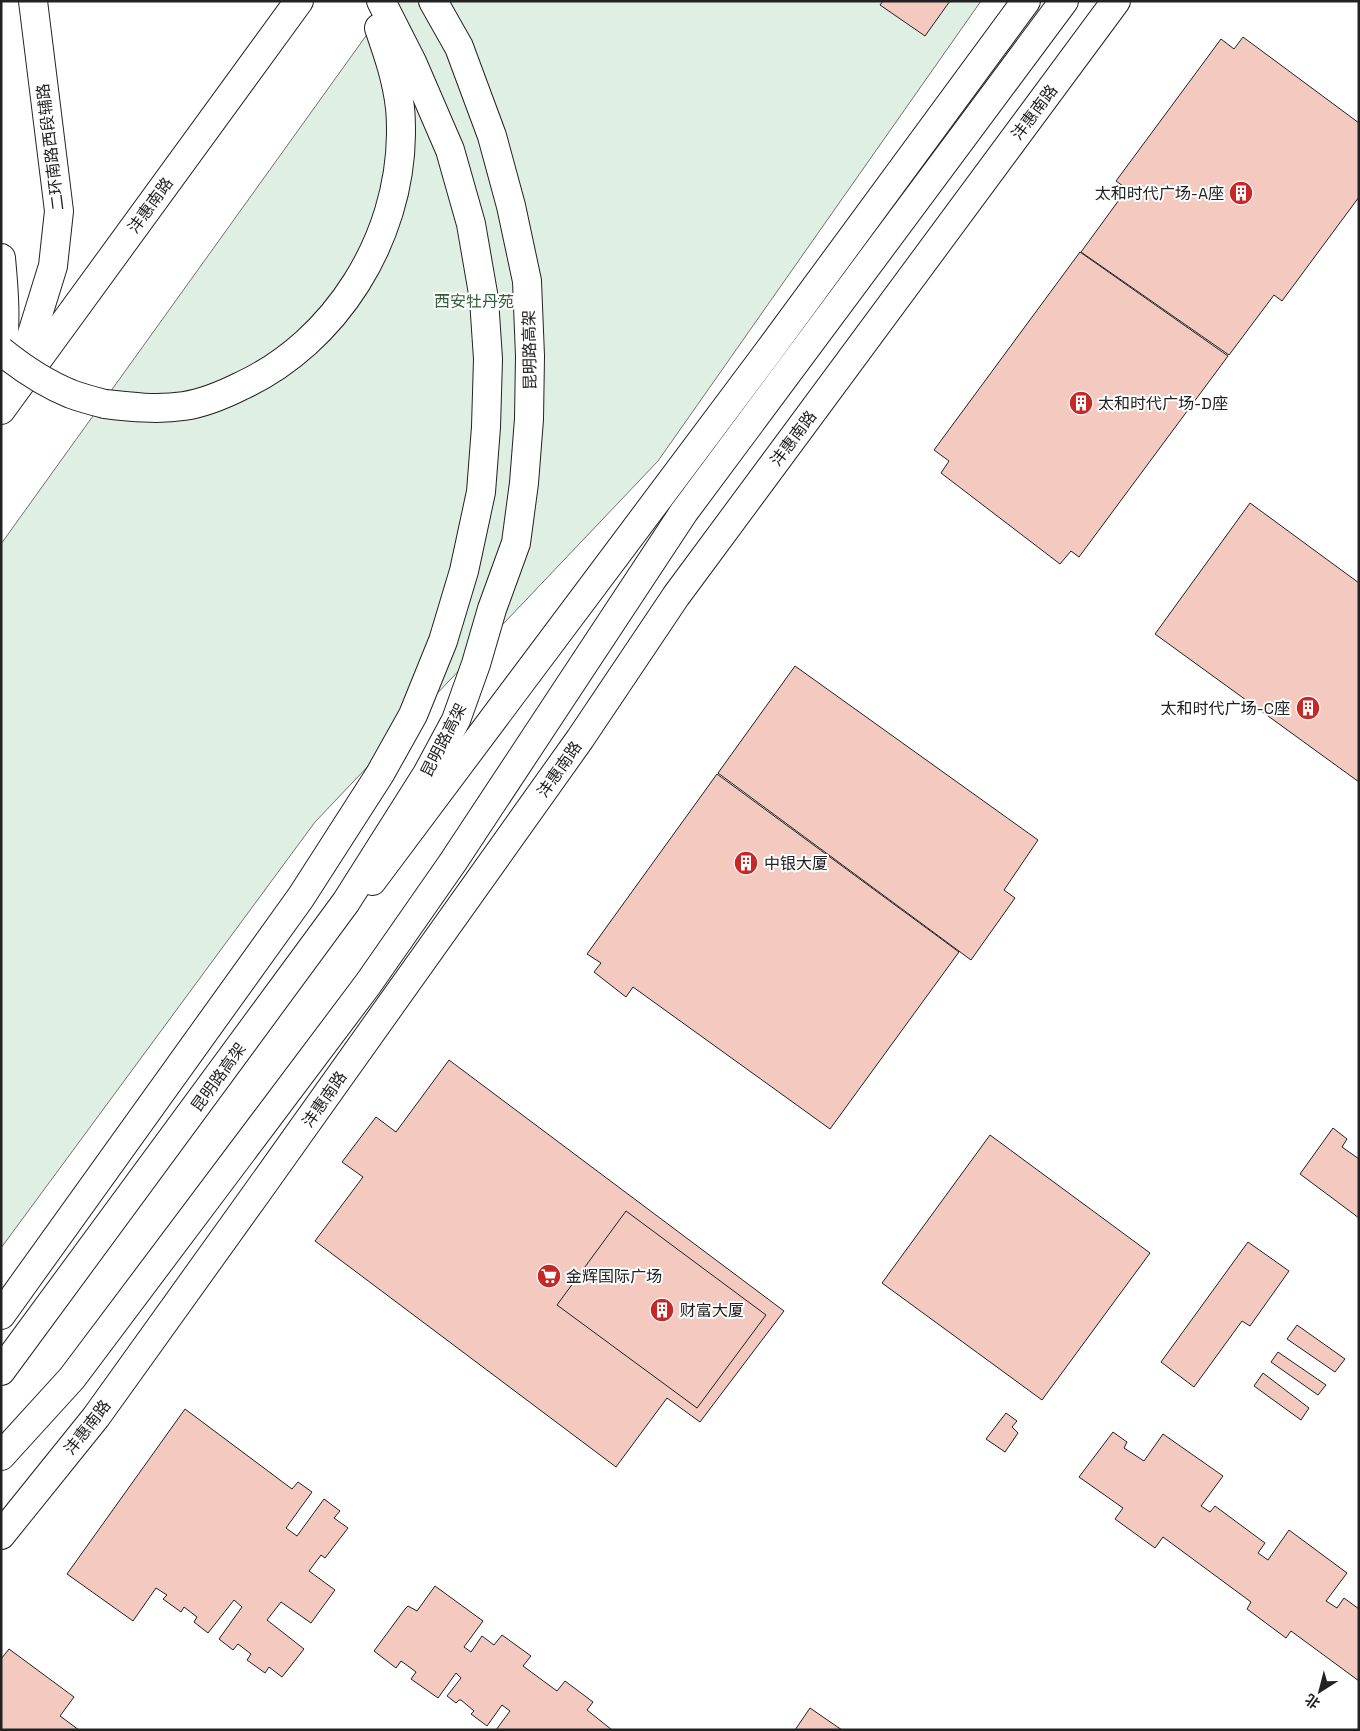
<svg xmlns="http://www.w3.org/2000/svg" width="1360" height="1731" viewBox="0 0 1360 1731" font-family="'Space Grotesk','Noto Sans SC',sans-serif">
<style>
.green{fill:#e0efe3;stroke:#6f6f6f}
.building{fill:#f3c9c0;stroke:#222}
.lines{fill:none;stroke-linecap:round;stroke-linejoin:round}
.street-casing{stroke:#222;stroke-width:30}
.secondary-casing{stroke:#222;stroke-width:30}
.primary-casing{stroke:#222;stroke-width:30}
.highway-casing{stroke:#222;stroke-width:30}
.street{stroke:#fff;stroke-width:28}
.secondary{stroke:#fff;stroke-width:28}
.primary{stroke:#fff;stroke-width:28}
.highway{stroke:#fff;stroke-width:28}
.highway-bridge-casing{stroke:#222;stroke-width:30;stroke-linecap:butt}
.highway-bridge{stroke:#fff;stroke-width:28}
.labels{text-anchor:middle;stroke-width:4;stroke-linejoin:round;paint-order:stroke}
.street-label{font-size:16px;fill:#222;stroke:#fff}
.poi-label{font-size:16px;fill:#222;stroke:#fff;text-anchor:start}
.park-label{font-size:16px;fill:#2f5e38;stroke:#fff}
</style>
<rect width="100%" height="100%" fill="#fff"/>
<polygon class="green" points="391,1 981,1 658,461 315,822 1,1248 1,544"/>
<g class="building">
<polygon points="883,1 950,1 925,36 880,5"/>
<polygon points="1243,37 1359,123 1359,197 1282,301 1274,295 1229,355 1081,252 1127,189 1116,181 1221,39 1234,49"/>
<polygon points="1080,252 1228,356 1079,557 1071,551 1060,564 941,473 949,461 934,450"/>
<polygon points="1250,503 1359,583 1359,782 1155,634"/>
<polygon points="795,666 1038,840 1004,890 1015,898 971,960 718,773"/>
<polygon points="717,774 959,952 830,1129 633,987 626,997 594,972 601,963 587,954"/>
<polygon points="449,1060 784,1311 700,1422 667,1398 616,1467 315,1241 363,1177 342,1162 376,1117 396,1132"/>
<polygon points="1333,1128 1347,1139 1342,1147 1359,1159 1359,1218 1300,1174"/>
<polygon points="990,1135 1150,1253 1042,1400 882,1283"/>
<polygon points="626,1211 766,1315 697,1408 557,1305"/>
<polygon points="1248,1242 1289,1271 1250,1326 1242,1321 1194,1387 1161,1362"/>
<polygon points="1297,1325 1345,1359 1335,1372 1287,1339"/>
<polygon points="1278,1352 1326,1385 1318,1395 1271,1362"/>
<polygon points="1263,1373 1309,1408 1301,1420 1254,1386"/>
<polygon points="185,1409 292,1489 298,1482 312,1492 286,1528 297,1536 324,1499 340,1511 334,1518 348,1528 325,1558 321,1555 309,1571 335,1590 311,1623 281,1602 267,1620 304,1649 282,1677 269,1667 265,1673 247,1660 251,1654 238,1644 233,1650 219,1639 242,1607 234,1600 208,1633 194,1622 197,1617 184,1607 181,1612 163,1599 167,1595 156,1588 133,1621 67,1574"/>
<polygon points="1006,1413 1017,1421 1012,1427 1018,1433 1005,1452 986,1439"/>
<polygon points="1113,1432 1127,1442 1124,1448 1144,1461 1163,1434 1223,1476 1201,1506 1210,1512 1215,1506 1265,1543 1258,1553 1268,1560 1289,1530 1347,1573 1326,1601 1337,1608 1344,1598 1359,1609 1359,1681 1291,1631 1286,1638 1247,1609 1251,1602 1163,1537 1155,1548 1115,1519 1123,1508 1079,1477"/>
<polygon points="435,1586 483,1621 464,1647 471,1652 482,1636 494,1645 502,1635 531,1656 523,1666 557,1691 565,1681 593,1702 587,1710 612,1730 496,1730 510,1711 502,1705 487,1726 471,1714 474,1711 461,1700 459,1700 456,1703 447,1696 461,1678 456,1673 438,1698 411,1679 416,1672 408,1666 401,1661 396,1668 374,1651 405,1609 408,1606 417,1611"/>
<polygon points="9,1649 74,1697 60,1716 79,1730 1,1730 1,1659"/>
<polygon points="810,1708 842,1730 795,1730"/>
</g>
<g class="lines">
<g class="street-casing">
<polyline id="street" points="10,385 27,350 53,266 59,211 33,1"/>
</g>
<g class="secondary-casing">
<g id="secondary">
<path d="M1,258C4,290 7,326 1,358"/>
<polyline points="1,410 299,1"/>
</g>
</g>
<g class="primary-casing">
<g id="primary">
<polyline points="372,881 768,352 1026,1"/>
<polyline points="1,1535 96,1417 256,1194 580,739 676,596 1116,1"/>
</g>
</g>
<g class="highway-casing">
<g id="highway">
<path d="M105,404C131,407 157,410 184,406C204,403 223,395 241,386C336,342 400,239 401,134C401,126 401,117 400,108C397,80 388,54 379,28"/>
<polyline points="1,1315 301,897 380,774 413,715 443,641 464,571 481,492 486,427 488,359 484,299 471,224 450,150 412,62 381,1"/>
<polyline points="1,1371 346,902 427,774 456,720 476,664 492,609 516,543 524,483 529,419 530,356 527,281 511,206 492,136 459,47 433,1"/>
<polyline points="1,1456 72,1378 368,984 453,862 684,512 1064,1"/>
</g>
</g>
<use href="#street" class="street"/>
<use href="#secondary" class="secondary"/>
<use href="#primary" class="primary"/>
<use href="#highway" class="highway"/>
<g class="highway-bridge-casing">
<path id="highway-bridge" d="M1,351C22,368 46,384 71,394C82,398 93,401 105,404"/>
</g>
<use href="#highway-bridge" class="highway-bridge"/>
</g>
<defs>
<g id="building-disc" transform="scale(1.25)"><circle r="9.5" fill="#c62828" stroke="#fff"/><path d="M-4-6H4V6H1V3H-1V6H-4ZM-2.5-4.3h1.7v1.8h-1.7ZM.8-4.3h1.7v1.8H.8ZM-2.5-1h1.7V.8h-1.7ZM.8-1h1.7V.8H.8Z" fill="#fff"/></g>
<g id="supermarket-disc" transform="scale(1.25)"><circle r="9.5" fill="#c62828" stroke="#fff"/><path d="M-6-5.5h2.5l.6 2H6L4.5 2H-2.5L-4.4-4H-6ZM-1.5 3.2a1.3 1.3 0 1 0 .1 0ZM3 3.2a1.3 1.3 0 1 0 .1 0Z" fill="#fff"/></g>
</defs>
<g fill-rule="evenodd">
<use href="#building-disc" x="1241" y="193"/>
<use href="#building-disc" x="1081" y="403"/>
<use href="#building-disc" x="1308" y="708"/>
<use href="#building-disc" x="746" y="863"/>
<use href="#supermarket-disc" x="549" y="1276"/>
<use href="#building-disc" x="662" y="1310"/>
</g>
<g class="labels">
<g class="street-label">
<text transform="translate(1034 112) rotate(-53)" y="6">沣惠南路</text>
<text transform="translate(50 147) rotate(-97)" y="6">二环南路西段辅路</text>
<text transform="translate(150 205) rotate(-54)" y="6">沣惠南路</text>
<text transform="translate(529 350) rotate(-91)" y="6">昆明路高架</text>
<text transform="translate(793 438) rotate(-53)" y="6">沣惠南路</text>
<text transform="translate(443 740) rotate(-63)" y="6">昆明路高架</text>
<text transform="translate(559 769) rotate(-55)" y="6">沣惠南路</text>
<text transform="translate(218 1077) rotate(-54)" y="6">昆明路高架</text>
<text transform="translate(324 1099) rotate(-55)" y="6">沣惠南路</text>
<text transform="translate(87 1427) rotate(-52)" y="6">沣惠南路</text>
</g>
<g class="poi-label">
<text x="1224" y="199" text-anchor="end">太和时代广场-A座</text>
<text x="1098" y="409">太和时代广场-D座</text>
<text x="1290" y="714" text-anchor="end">太和时代广场-C座</text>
<text x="764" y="869">中银大厦</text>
<text x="566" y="1282">金辉国际广场</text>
<text x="680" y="1316">财富大厦</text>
</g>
<g class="park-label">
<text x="474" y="307">西安牡丹苑</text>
</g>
</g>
<rect width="1360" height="1731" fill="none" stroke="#222222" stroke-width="5"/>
<g transform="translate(1320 1691) rotate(216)" stroke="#ffffff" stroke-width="4" paint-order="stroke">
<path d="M0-4L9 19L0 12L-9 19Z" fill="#222222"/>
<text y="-8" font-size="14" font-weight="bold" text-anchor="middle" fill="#222222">北</text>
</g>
</svg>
